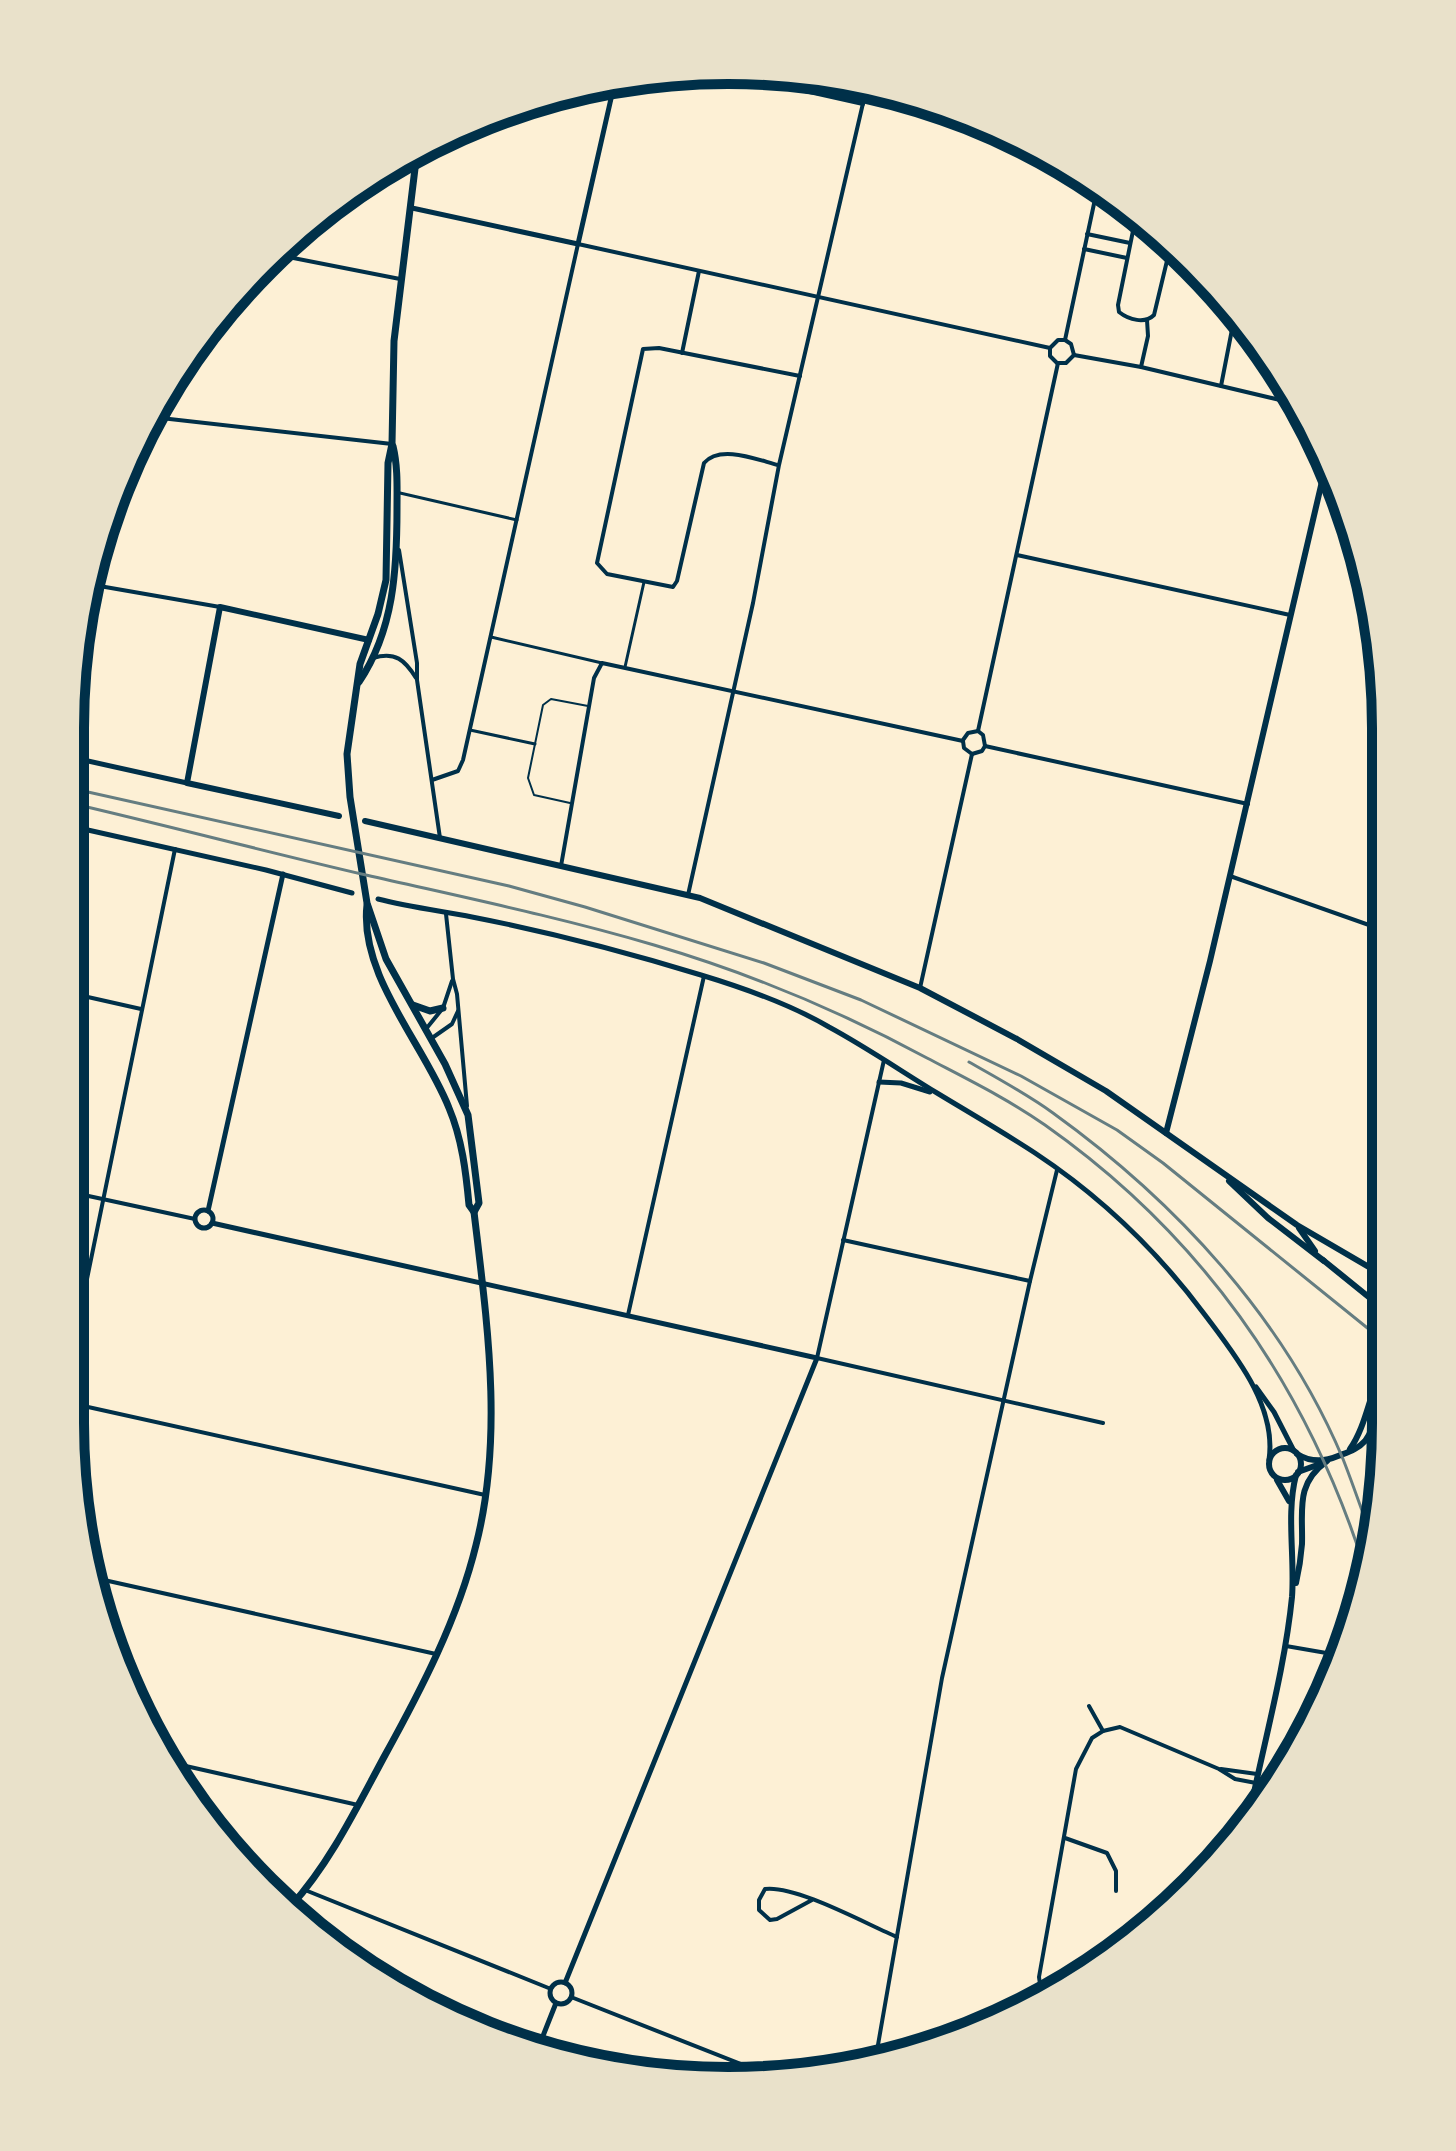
<svg xmlns="http://www.w3.org/2000/svg" width="1456" height="2151" viewBox="0 0 1456 2151" font-family="'Archivo Narrow',sans-serif">
<style>
.lines{fill:none;stroke-linecap:round;stroke-linejoin:round}
.service{stroke:#003049;stroke-width:2}
.pedestrian{stroke:#003049;stroke-width:3}
.minor{stroke:#003049;stroke-width:4}
.tertiary{stroke:#003049;stroke-width:5}
.secondary{stroke:#003049;stroke-width:6}
.primary{stroke:#003049;stroke-width:7}
.rail{stroke:#657d81;stroke-width:3}
.rim{fill:none;stroke:#003049;stroke-width:10}
</style>
<rect width="100%" height="100%" fill="#fdf0d5"/>
<g class="lines">
<polyline class="service" points="570,803 534,795 528,778 543,705 551,699 588,706"/>
<g class="pedestrian">
<polyline points="400,493 517,520"/>
<polyline points="491,637 602,663"/>
<polyline points="625,667 644,582"/>
<polyline points="470,730 535,744"/>
</g>
<g class="minor">
<polyline points="716,71 863,104"/>
<path d="M1136,216L1118,305L1119,312C1129,320 1145,324 1154,315L1171,244"/>
<polyline points="1087,234 1130,243"/>
<polyline points="1084,249 1127,258"/>
<polyline points="273,254 400,279"/>
<polyline points="1065,340 1098,185"/>
<polyline points="1050,348 1058,340 1065,340 1071,344 1074,355"/>
<polyline points="1050,348 1050,356 1057,363"/>
<polyline points="682,353 699,271"/>
<polyline points="1074,355 1141,367 1297,404"/>
<polyline points="1058,363 1066,363 1074,355"/>
<polyline points="1141,367 1148,336 1147,320"/>
<polyline points="1221,386 1235,314"/>
<polyline points="152,417 392,444"/>
<path d="M778,465C758,460 720,444 704,463L677,581L673,587L607,574L597,563L643,349L659,348L800,376"/>
<polyline points="399,550 417,663 417,680 440,838"/>
<polyline points="1017,555 1290,615"/>
<polyline points="88,584 220,607"/>
<path d="M373,658C395,651 405,660 416,678"/>
<polyline points="978,731 1058,363"/>
<polyline points="963,740 968,733 978,731 983,735 985,746"/>
<polyline points="963,741 964,748 972,754"/>
<polyline points="985,746 1248,804"/>
<polyline points="972,754 982,751 985,746"/>
<polyline points="432,780 458,771 463,760 578,244 1050,348"/>
<polyline points="561,866 594,678 602,663 963,741"/>
<polyline points="1230,876 1386,931"/>
<polyline points="688,895 753,603 779,465 867,86"/>
<polyline points="446,914 453,979 457,994 467,1106"/>
<polyline points="920,988 972,754"/>
<polyline points="70,993 141,1009"/>
<polyline points="426,1029 443,1008 452,981"/>
<polyline points="432,1038 452,1024 458,1011"/>
<polyline points="884,1060 817,1358 1103,1423"/>
<polyline points="70,1192 195,1219"/>
<polyline points="843,1240 1030,1281"/>
<polyline points="628,1315 704,976"/>
<polyline points="70,1362 175,849"/>
<polyline points="1380,1380 1382,1399 1386,1403"/>
<polyline points="70,1403 485,1495"/>
<polyline points="95,1578 436,1654"/>
<polyline points="1286,1646 1338,1655"/>
<polyline points="1089,1706 1103,1731 1120,1727 1219,1769 1235,1779 1256,1783"/>
<polyline points="168,1762 358,1805"/>
<polyline points="1221,1769 1257,1774"/>
<polyline points="1065,1838 1107,1853 1116,1871 1116,1891"/>
<polyline points="305,1890 551,1989"/>
<path d="M812,1900L777,1919L770,1920L759,1910V1900L765,1889C796,1885 866,1924 897,1937"/>
<polyline points="571,1997 766,2074"/>
<polyline points="1042,1999 1039,1977 1076,1769 1092,1738 1103,1731"/>
<polyline points="1024,2004 1033,2002"/>
<polyline points="875,2062 942,1678 1030,1281 1057,1170"/>
</g>
<g class="tertiary">
<polyline points="412,208 578,244 615,81"/>
<polyline points="70,757 187,783"/>
<polyline points="70,826 266,870 352,893"/>
<path d="M378,899C409,907 441,911 472,917C549,932 626,952 701,975C744,988 790,1004 829,1027C866,1047 901,1071 937,1093C970,1113 1003,1132 1035,1153C1100,1196 1159,1253 1205,1315C1235,1355 1277,1406 1269,1460"/>
<polyline points="879,1082 901,1083 930,1092"/>
<circle cx="204" cy="1219" r="9"/>
<polyline points="208,1211 283,874"/>
<polyline points="212,1223 817,1358 565,1983"/>
<polyline points="1256,1387 1274,1412 1294,1451"/>
<circle cx="561" cy="1993" r="11"/>
<polyline points="539,2046 556,2003"/>
</g>
<g class="secondary">
<polyline points="339,816 187,783 220,607 369,640"/>
<polyline points="365,821 700,898 920,988 1017,1039 1106,1091 1297,1225 1386,1277"/>
<polyline points="1166,1133 1210,961 1327,460"/>
<polyline points="1229,1181 1268,1218 1324,1261"/>
<polyline points="1299,1228 1315,1251"/>
<polyline points="1323,1260 1386,1311"/>
<circle cx="1285" cy="1464" r="16"/>
<path d="M1350,1449C1368,1423 1369,1390 1386,1363"/>
<path d="M1297,1454C1310,1462 1324,1462 1338,1456C1348,1452 1358,1449 1365,1441C1379,1423 1381,1390 1386,1369"/>
<polyline points="1298,1472 1320,1464"/>
<polyline points="1277,1480 1289,1501"/>
<path d="M1296,1583C1299,1570 1301,1557 1302,1544C1303,1510 1295,1484 1327,1461"/>
<path d="M1251,1807C1265,1738 1285,1667 1292,1597C1295,1557 1286,1514 1296,1475"/>
</g>
<g class="primary">
<polyline points="417,152 394,341 392,444 388,463 386,580 378,614 360,664 347,754 350,797 367,903 386,959 445,1064 468,1115 479,1203 474,1212"/>
<path d="M359,682C394,630 397,569 397,508C397,488 398,467 393,446"/>
<polyline points="413,1005 430,1011 443,1008"/>
<path d="M291,1906C330,1863 357,1807 384,1757C421,1690 458,1619 476,1545C504,1436 487,1322 474,1212L469,1205C466,1172 462,1139 449,1108C424,1044 359,976 367,905"/>
</g>
<g class="rail">
<polyline points="70,788 509,886 585,907 764,963 861,1000 1021,1076 1117,1130 1163,1163 1386,1343"/>
<path d="M70,803C169,826 267,852 366,875C462,897 559,917 654,945C749,973 840,1011 927,1058C967,1079 1008,1099 1045,1125C1204,1237 1308,1387 1366,1572"/>
<path d="M969,1062C997,1078 1027,1094 1053,1113C1175,1201 1284,1318 1343,1459C1354,1487 1364,1516 1374,1545"/>
</g>
</g>
<path d="M0 0H1456V2151H0ZM728 84H728A644 644 0 0 1 1372 728V1423A644 644 0 0 1 728 2067H728A644 644 0 0 1 84 1423V728A644 644 0 0 1 728 84Z" fill="#e9e1ca" fill-rule="evenodd"/>
<path class="rim" d="M728 84H728A644 644 0 0 1 1372 728V1423A644 644 0 0 1 728 2067H728A644 644 0 0 1 84 1423V728A644 644 0 0 1 728 84Z"/>
</svg>
